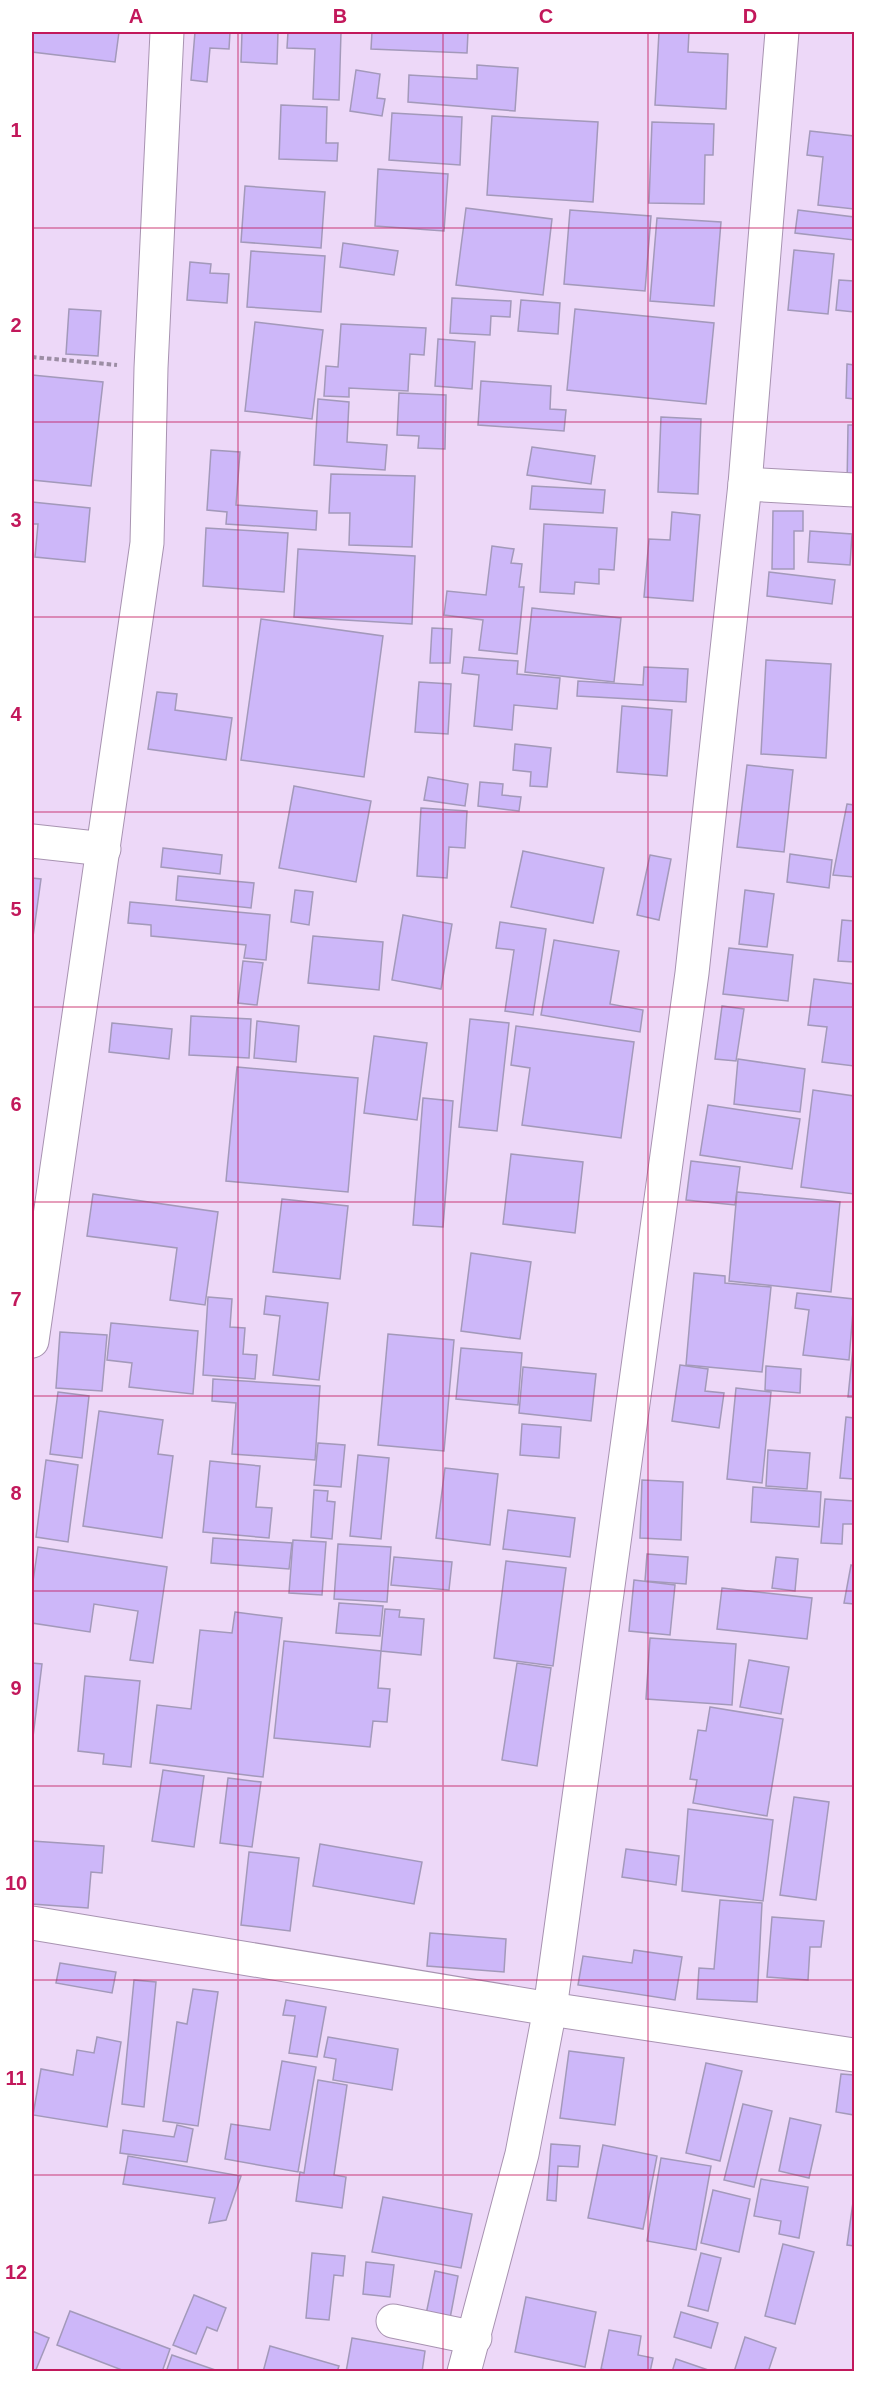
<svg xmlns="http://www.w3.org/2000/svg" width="886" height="2403" viewBox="0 0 886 2403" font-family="Helvetica,sans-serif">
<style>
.building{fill:#cdb7f9;stroke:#a399ba;stroke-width:1.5}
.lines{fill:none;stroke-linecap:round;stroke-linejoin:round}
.minor-casing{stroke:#a893b1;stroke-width:35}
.secondary-casing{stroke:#a893b1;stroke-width:35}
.path{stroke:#9c8da4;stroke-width:4;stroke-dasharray:4.5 3;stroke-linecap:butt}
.minor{stroke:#fff;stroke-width:33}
.secondary{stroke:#fff;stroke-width:33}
.grid{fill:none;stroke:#c2185b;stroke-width:1.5;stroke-opacity:0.55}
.neatline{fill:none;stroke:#c2185b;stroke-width:2}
.grid-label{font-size:20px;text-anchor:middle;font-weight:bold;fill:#c2185b}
</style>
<rect width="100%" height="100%" fill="#edd8f8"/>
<g class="building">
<polygon points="32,32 119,32 115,62 32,52"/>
<polygon points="195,32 230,32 229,49 210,48 207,82 191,80"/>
<polygon points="242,32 278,32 277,64 241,62"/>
<polygon points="288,32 341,32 339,100 313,99 315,49 287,48"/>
<polygon points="372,32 468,32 467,53 371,49"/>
<polygon points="659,32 689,32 688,52 728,54 726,109 655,105"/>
<polygon points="477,65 518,68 515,111 408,102 409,75 477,79"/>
<polygon points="356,70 380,74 377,98 385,99 382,116 350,111"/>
<polygon points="281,105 327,107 326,143 338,143 337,161 279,159"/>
<polygon points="392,113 462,117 460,165 389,160"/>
<polygon points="492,116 598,122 593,202 487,195"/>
<polygon points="652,122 714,124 713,155 705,155 704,204 649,203"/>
<polygon points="810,131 854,136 854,209 818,205 823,157 807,155"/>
<polygon points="378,169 448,174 444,231 375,226"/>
<polygon points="245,186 325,192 321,248 241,242"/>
<polygon points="466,208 552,219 543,295 456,285"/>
<polygon points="570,210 651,216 645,291 564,284"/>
<polygon points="798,210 854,217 854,240 795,233"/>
<polygon points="657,218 721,222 714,306 650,301"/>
<polygon points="343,243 398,251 394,275 340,267"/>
<polygon points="794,250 834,254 828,314 788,310"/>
<polygon points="251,251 325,256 321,312 247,307"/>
<polygon points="190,262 211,264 210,273 229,274 227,303 187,300"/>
<polygon points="839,280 854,281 854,312 836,310"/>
<polygon points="452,298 511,301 510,317 491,316 490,335 450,333"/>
<polygon points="521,300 560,303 558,334 518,331"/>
<polygon points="69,309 101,311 98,356 66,354"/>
<polygon points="575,309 714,323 706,404 567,390"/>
<polygon points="255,322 323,330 312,419 245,411"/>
<polygon points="341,324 426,328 424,355 410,354 408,391 349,388 349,397 324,396 326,366 338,367"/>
<polygon points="438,339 475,342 472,389 435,386"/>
<polygon points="847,364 854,365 854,399 846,398"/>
<polygon points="32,375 103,382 91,486 32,480"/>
<polygon points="481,381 551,386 550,409 566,410 564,431 478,425"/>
<polygon points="399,393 446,395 445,449 418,448 419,436 397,435"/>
<polygon points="318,399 349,402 347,442 387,445 385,470 314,465"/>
<polygon points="661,417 701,419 698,494 658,492"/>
<polygon points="848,425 854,425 854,487 847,487"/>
<polygon points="532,447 595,456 591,484 527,475"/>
<polygon points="211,450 240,452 236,505 317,511 316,530 226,524 227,512 207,510"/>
<polygon points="331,474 415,476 412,547 349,545 350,513 329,513"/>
<polygon points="532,486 605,490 603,513 530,509"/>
<polygon points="32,502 90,508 85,562 35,557 38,524 32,524"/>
<polygon points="773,511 803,511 803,531 794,531 794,569 772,569"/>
<polygon points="672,512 700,515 693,601 644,597 649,539 670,540"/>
<polygon points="544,524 617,528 614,570 599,569 599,584 575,582 574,594 540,592"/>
<polygon points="206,528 288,533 284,592 203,586"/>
<polygon points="810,531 852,534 850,565 808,562"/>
<polygon points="492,546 514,549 511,563 522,564 519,587 524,587 517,654 479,650 483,620 444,615 447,591 486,595"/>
<polygon points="298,549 415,556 412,624 294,617"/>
<polygon points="769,572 835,580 832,604 767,596"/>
<polygon points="532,608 621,618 614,682 525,672"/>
<polygon points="261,619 383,636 364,777 241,760"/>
<polygon points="432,628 452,629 450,663 430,663"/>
<polygon points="464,657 518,661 517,674 560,678 557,709 514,705 512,730 474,726 479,675 462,673"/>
<polygon points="766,660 831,664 826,758 761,754"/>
<polygon points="644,667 688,669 686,702 577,696 578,681 643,685"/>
<polygon points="419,682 451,684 448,734 415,732"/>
<polygon points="157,692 177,694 175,710 232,718 226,760 148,749"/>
<polygon points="622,706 672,710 667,776 617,772"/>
<polygon points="515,744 551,748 547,787 530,786 531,772 513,770"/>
<polygon points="747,765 793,770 784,852 737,847"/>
<polygon points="428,777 468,784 465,806 424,800"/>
<polygon points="480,782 503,784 502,795 521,797 519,811 478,806"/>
<polygon points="294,786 371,801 356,882 279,868"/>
<polygon points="847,804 854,805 854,877 833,875"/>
<polygon points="421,808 467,811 465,848 449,847 447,878 417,876"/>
<polygon points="163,848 222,855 220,874 161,867"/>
<polygon points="523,851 604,868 593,923 511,907"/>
<polygon points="790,854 832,860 829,888 787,882"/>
<polygon points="650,855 671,859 659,920 637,915"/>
<polygon points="178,876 254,883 251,908 176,900"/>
<polygon points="32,878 41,879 32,944"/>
<polygon points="295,890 313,892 309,925 291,922"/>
<polygon points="745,890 774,894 767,947 739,944"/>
<polygon points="130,902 270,915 266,960 244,958 246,945 151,936 151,925 128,923"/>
<polygon points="403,915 452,924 441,989 392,980"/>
<polygon points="842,920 854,921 854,962 838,961"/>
<polygon points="500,922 546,929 533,1015 505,1011 514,950 496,948"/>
<polygon points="313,936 383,942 379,990 308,983"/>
<polygon points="554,940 619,951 610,1004 643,1010 640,1032 541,1015"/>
<polygon points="729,948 793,955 788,1001 723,994"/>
<polygon points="243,961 263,963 257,1005 238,1003"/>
<polygon points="814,979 854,984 854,1066 822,1062 827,1027 808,1025"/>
<polygon points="722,1006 744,1009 736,1061 715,1059"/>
<polygon points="191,1016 251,1019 249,1058 189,1055"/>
<polygon points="470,1019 509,1023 497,1131 459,1127"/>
<polygon points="257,1021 299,1026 296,1062 254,1058"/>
<polygon points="112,1023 172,1029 169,1059 109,1052"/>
<polygon points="516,1026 634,1042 621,1138 522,1125 530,1068 511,1065"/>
<polygon points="374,1036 427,1043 417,1120 364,1113"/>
<polygon points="738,1059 805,1069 800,1112 734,1104"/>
<polygon points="237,1067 358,1078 348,1192 226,1181"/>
<polygon points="813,1090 854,1096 854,1194 801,1187"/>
<polygon points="423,1098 453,1101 443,1227 413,1225"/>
<polygon points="708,1105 800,1119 792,1169 700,1155"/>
<polygon points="511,1154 583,1162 575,1233 503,1224"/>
<polygon points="691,1161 740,1167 735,1205 686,1200"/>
<polygon points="737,1192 840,1202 831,1292 729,1281"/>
<polygon points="93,1194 218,1212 205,1305 170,1300 177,1248 87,1236"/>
<polygon points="282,1199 348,1206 340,1279 273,1272"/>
<polygon points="471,1253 531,1262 520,1339 461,1331"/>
<polygon points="694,1273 725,1276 725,1283 771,1287 762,1372 686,1365"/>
<polygon points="797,1293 854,1299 849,1360 803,1355 809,1310 795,1308"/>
<polygon points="266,1296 328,1303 319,1380 273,1375 280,1316 264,1314"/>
<polygon points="208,1297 232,1299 230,1327 245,1328 243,1354 257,1355 255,1379 203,1375"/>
<polygon points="111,1323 198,1331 193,1394 129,1387 132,1363 107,1360"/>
<polygon points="60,1332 107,1335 102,1391 56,1388"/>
<polygon points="388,1334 454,1340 444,1451 378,1445"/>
<polygon points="854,1338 854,1397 848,1397"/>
<polygon points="461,1348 522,1353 518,1405 456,1399"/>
<polygon points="680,1365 708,1369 705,1391 724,1393 719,1428 672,1421"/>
<polygon points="766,1366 801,1369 800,1393 765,1390"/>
<polygon points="523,1367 596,1374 591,1421 519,1413"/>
<polygon points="213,1379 320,1386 315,1460 232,1454 236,1403 212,1401"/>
<polygon points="736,1388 771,1392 762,1483 727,1479"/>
<polygon points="58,1392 89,1396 82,1458 50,1454"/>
<polygon points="99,1411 163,1420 158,1454 173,1456 162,1538 83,1526"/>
<polygon points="846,1417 854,1418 854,1479 840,1478"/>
<polygon points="522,1424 561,1427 559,1458 520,1455"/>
<polygon points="318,1443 345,1445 341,1487 314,1485"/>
<polygon points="768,1450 810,1453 807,1489 766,1486"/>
<polygon points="358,1455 389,1458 381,1539 350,1536"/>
<polygon points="46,1460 78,1465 68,1542 36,1537"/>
<polygon points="210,1461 260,1466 256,1507 272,1508 269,1538 203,1532"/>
<polygon points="445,1468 498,1474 490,1545 436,1538"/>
<polygon points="642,1480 683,1482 681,1540 640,1538"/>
<polygon points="753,1487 821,1492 819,1527 751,1522"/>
<polygon points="314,1490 328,1491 327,1501 335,1502 332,1539 311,1537"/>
<polygon points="825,1499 854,1501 854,1524 843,1524 842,1544 821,1543"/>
<polygon points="508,1510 575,1518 570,1557 503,1549"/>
<polygon points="213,1538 292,1543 289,1569 211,1563"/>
<polygon points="293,1540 326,1542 322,1595 289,1593"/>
<polygon points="338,1544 391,1547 387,1602 334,1599"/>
<polygon points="38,1547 167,1567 153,1663 130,1660 138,1611 94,1604 90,1632 32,1623 32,1588"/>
<polygon points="647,1554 688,1557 686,1584 645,1581"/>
<polygon points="394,1557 452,1562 449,1590 391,1585"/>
<polygon points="776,1557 798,1559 795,1591 772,1588"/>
<polygon points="506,1561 566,1568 553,1666 494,1658"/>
<polygon points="851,1565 854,1566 854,1604 844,1603"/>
<polygon points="634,1580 675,1585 670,1635 629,1631"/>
<polygon points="722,1588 812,1598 807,1639 717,1629"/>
<polygon points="339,1603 383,1606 380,1636 336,1633"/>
<polygon points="385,1609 400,1610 399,1617 424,1619 421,1655 381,1651"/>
<polygon points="235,1612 282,1618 263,1777 150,1763 157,1705 191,1709 200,1630 232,1633"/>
<polygon points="650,1638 736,1644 732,1705 646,1699"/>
<polygon points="284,1641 381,1651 378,1688 390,1689 387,1722 373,1721 370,1747 274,1738"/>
<polygon points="749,1660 789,1667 781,1714 740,1707"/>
<polygon points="32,1663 42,1664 32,1745"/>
<polygon points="517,1663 551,1668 537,1766 502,1760"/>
<polygon points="85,1676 140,1681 131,1767 103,1764 104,1754 78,1751"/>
<polygon points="710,1707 783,1719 767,1816 693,1803 697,1780 690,1779 698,1730 706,1731"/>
<polygon points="163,1770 204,1776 194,1847 152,1841"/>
<polygon points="228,1778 261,1782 252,1847 220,1843"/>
<polygon points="794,1797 829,1802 816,1900 780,1895"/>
<polygon points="688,1809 773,1820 763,1901 682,1891"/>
<polygon points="32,1841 104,1846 102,1873 91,1872 88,1908 32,1904"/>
<polygon points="320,1844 422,1862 414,1904 313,1886"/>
<polygon points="626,1849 679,1856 676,1885 622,1877"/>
<polygon points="249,1852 299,1858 290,1931 241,1925"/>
<polygon points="720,1900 762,1903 757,2002 697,1999 699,1968 714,1969"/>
<polygon points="772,1917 824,1921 821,1947 810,1947 808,1980 767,1977"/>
<polygon points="430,1933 506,1939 504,1972 427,1966"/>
<polygon points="634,1950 682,1957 675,2000 578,1985 583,1956 632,1963"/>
<polygon points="60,1963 116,1972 112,1993 56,1983"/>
<polygon points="134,1980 156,1982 144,2107 122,2104"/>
<polygon points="193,1989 218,1992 198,2126 163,2121 177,2022 187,2024"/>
<polygon points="286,2000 326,2007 317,2057 289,2053 295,2016 283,2015"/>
<polygon points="97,2037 121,2042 107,2127 33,2115 41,2069 73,2075 77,2050 94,2053"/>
<polygon points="328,2037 398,2049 392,2090 333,2080 336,2059 324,2057"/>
<polygon points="569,2051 624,2058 615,2125 560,2118"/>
<polygon points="282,2061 316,2067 298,2172 225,2159 231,2124 270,2130"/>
<polygon points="706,2063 742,2071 720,2161 686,2153"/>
<polygon points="841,2074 854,2075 854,2115 836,2112"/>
<polygon points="318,2080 347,2085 334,2175 346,2177 342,2208 296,2201 300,2172 304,2173"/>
<polygon points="743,2104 772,2111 754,2187 724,2180"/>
<polygon points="790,2118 821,2125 809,2178 779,2171"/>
<polygon points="177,2125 193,2129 187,2162 120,2153 123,2130 174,2137"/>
<polygon points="551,2144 580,2146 578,2167 558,2166 556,2201 547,2200"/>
<polygon points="603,2145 657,2156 643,2229 588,2218"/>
<polygon points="128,2156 241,2176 226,2220 209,2223 215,2198 123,2184"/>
<polygon points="661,2158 711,2166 696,2250 647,2241"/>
<polygon points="761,2179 808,2187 799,2238 779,2234 781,2221 754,2216"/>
<polygon points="713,2190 750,2199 739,2252 701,2243"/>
<polygon points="854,2195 854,2246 847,2245"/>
<polygon points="383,2197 472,2214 461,2268 372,2252"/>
<polygon points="783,2244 814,2252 795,2324 765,2316"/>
<polygon points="312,2253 345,2256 343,2276 334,2275 329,2320 306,2318"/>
<polygon points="701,2253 721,2258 708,2311 688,2306"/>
<polygon points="366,2262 394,2265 390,2297 363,2294"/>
<polygon points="435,2271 458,2276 448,2329 424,2324"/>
<polygon points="194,2295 226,2308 217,2331 207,2327 196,2354 173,2345"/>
<polygon points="526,2297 596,2312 585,2367 515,2352"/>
<polygon points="70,2311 170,2349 162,2372 127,2372 57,2345"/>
<polygon points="681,2312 718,2323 711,2348 674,2337"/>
<polygon points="609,2330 641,2336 638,2355 653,2358 650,2372 615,2372 601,2369"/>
<polygon points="32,2331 49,2338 35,2372 32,2372"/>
<polygon points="745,2337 776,2348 768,2372 734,2372"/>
<polygon points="352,2338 425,2351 422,2372 346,2372"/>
<polygon points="270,2346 339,2366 337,2372 263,2372"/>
<polygon points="172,2355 221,2372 166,2372"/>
<polygon points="676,2359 714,2372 672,2372"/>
</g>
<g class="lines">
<g class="minor-casing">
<g id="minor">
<polyline points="745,484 854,490"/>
<polyline points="32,841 104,849"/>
<polyline points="32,1923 550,2009 854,2055"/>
<polyline points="393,2321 475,2338"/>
<polyline points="464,2372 522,2154 550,2009 692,973 745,484 782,32"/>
</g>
</g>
<g class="secondary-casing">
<polyline id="secondary" points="32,1341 147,543 151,368 167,32"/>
</g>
<polyline class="path" points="32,357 117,365"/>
<use href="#minor" class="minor"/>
<use href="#secondary" class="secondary"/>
</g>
<path class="grid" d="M238,32V2372M443,32V2372M648,32V2372M32,228H854M32,422H854M32,617H854M32,812H854M32,1007H854M32,1202H854M32,1396H854M32,1591H854M32,1786H854M32,1980H854M32,2175H854"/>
<rect width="886" height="2403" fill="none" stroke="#ffffff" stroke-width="66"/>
<rect x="33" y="33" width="820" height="2337" class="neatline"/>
<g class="grid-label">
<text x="136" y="23">A</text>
<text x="340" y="23">B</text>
<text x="546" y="23">C</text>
<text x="750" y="23">D</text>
<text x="16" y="137">1</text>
<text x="16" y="332">2</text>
<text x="16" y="527">3</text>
<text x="16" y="721">4</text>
<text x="16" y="916">5</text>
<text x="16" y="1111">6</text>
<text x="16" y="1306">7</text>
<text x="16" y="1500">8</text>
<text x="16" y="1695">9</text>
<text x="16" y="1890">10</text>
<text x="16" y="2085">11</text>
<text x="16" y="2279">12</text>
</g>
</svg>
